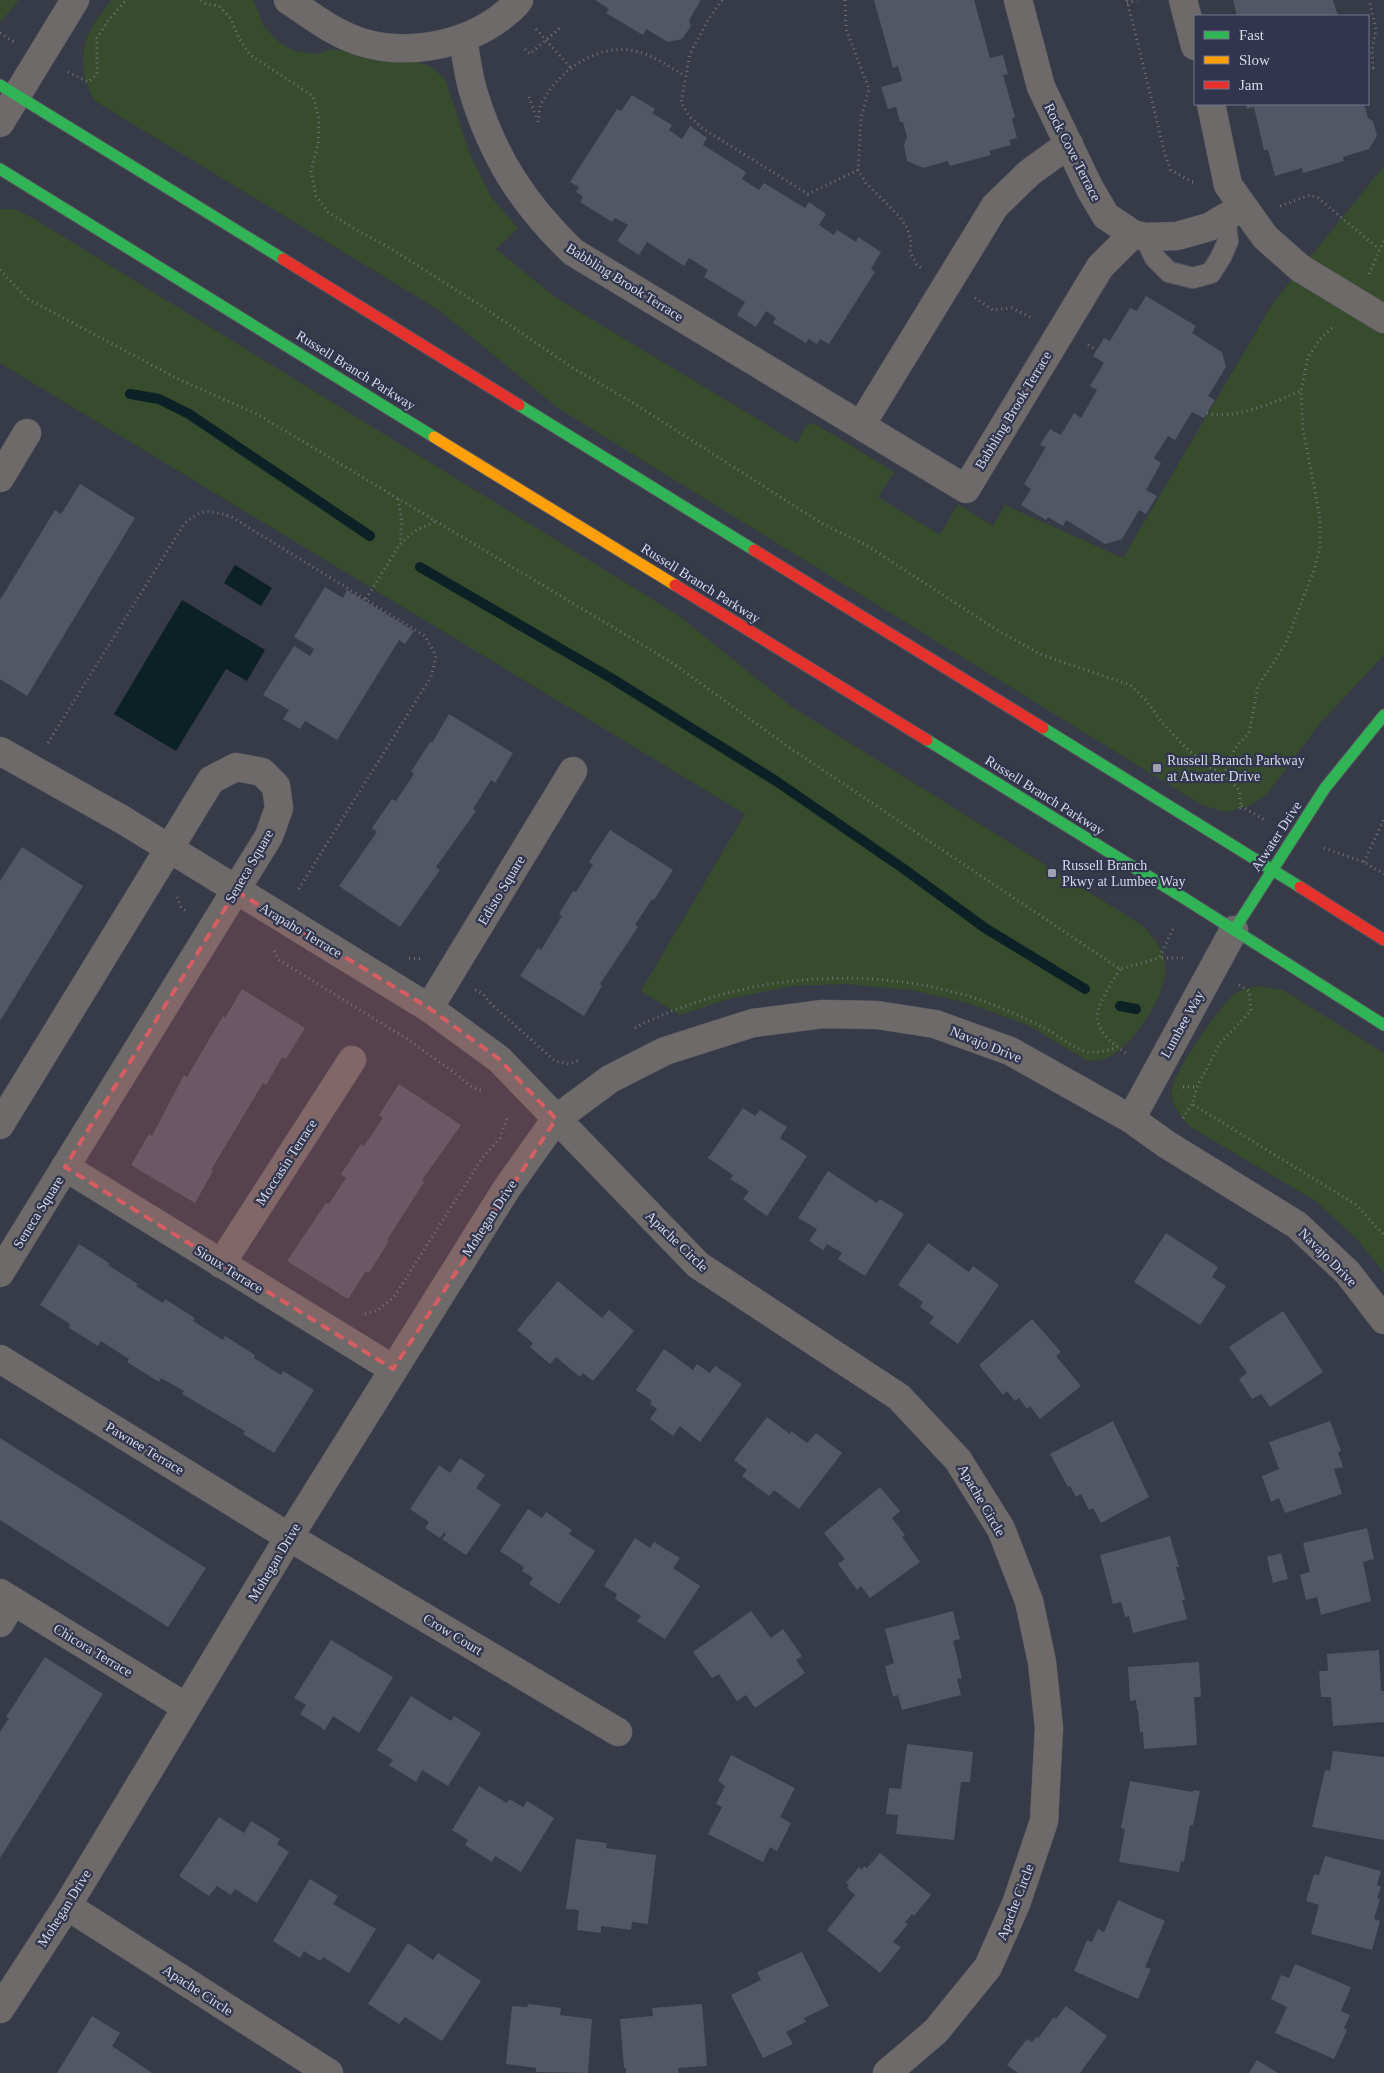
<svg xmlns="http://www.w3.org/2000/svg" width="1384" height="2073" viewBox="0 0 1384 2073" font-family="'Times New Roman',serif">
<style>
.green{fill:#364c2c}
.water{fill:#0b2125}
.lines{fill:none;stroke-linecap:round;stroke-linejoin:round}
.stream{stroke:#0b2125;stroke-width:10}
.building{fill:#535664}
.lane-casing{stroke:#555762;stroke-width:22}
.street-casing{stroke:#555762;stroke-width:29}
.fast-casing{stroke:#555762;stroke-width:13}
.slow-casing{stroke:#555762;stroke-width:13}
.jam-casing{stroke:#555762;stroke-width:13}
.path{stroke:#737275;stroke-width:3;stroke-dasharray:1 4;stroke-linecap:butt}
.lane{stroke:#6d6a69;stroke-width:20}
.street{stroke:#6d6a69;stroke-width:28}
.fast{stroke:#30b455;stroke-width:11}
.slow{stroke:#ff9f0a;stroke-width:11}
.jam{stroke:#e5322d;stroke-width:11}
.marked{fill:#d65d62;fill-opacity:0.2;stroke:#d65d62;stroke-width:4;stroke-dasharray:10 6;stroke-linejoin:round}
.poi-dot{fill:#9ea1b0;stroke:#31354d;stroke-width:2}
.labels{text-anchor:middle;stroke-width:4.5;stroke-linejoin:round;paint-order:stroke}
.street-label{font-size:14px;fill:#d6d9e8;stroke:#31354d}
.poi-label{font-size:14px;fill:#d6d9e8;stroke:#31354d;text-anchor:start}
</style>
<rect width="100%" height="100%" fill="#373a47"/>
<g class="green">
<polygon points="0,0 19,0 0,23"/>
<path d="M111,0H252L255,3L263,25L279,42L294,51L316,54L333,49L390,60L417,62L432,67L445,79L469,152L491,197L518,228L496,249L555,297L797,443L806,426L814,423L894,472L878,497L940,535L958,504L993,526L1005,505L1123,558L1273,303L1384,166V655L1321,722L1266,795L1249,806L1226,812L1202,805L558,408L439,310L95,101C82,80 79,56 89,33C94,22 104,10 111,0Z"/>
<path d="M0,209H14L33,218L678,615L792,707L1142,925C1153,937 1163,948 1165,964C1169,993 1133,1046 1107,1058C1102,1060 1094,1060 1088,1061L1028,1025L964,1002L912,990L845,984L792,986L728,999L680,1015L641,991L745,814L0,363Z"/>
<path d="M1257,986L1283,990L1384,1053V1273L1358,1240L1317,1202L1189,1126C1181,1116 1169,1103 1172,1089C1176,1069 1219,1006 1236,993C1241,989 1251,988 1257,986Z"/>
</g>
<g class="water">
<polygon points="235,565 272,588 261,606 224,583"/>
<polygon points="182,600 265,650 247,681 226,669 176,751 114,714"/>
</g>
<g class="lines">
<g class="stream">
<polyline points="130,394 159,399 189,414 370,536"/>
<polyline points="420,567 611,678 776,781 904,869 985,928 1085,989"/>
<polyline points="1120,1006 1136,1009"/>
</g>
</g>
<g class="building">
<polygon points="595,0 701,0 689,20 691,26 682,39 668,42 646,29 643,35 606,13 609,9"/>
<polygon points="874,0 974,0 990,58 1003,55 1008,74 1003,75 1015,117 1012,119 1017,138 1009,140 1011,145 989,151 991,155 950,166 948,161 923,168 907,161 904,145 907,137 903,122 900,122 896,107 888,109 881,87 902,81 898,66 893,68"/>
<polygon points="1233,0 1333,0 1338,16 1237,16"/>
<polygon points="632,95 655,109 652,113 672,125 669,130 682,139 690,126 707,138 703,145 746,172 742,179 759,190 764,183 805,208 809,202 826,214 819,225 834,235 837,230 856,242 858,237 881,252 871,269 875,272 829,344 820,339 817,344 809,339 806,343 773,323 776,318 766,311 756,327 737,315 745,302 704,277 708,270 689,258 684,266 647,242 639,255 617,241 628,225 615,218 612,222 580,202 583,197 576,192 579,187 570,182 617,109 621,111"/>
<polygon points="1246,104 1364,104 1368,118 1373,121 1377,136 1369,149 1343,157 1344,161 1303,173 1302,168 1275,176 1268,150 1264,150 1254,107 1247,109"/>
<polygon points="1146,296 1196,326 1192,333 1222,352 1226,367 1208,396 1215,400 1204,418 1192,412 1175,440 1168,436 1154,458 1161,463 1146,490 1157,496 1146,514 1139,510 1122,539 1105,544 1066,520 1063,526 1048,517 1046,520 1021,505 1031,489 1024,484 1046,447 1040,445 1050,429 1061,435 1074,413 1081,418 1097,390 1090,386 1104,363 1093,356 1104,338 1110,341 1130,308 1137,311"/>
<polygon points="80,484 135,518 27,696 0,679 0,600 55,510 61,514"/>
<polygon points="325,587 343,598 347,590 414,631 405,644 399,640 337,740 305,721 300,729 283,719 289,710 263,695 294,646 310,656 314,649 294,637"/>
<polygon points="449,714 513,753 495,783 491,780 473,809 476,811 436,867 440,870 400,927 339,886 377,832 372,828 392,799 396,801 414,774 411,772 430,742 432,743"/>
<polygon points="610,830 673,870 654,900 652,899 635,925 638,927 600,984 602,986 584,1016 520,976 538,948 541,950 562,916 559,914 573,891 576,892 593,865 589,862"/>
<polygon points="22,847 83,886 0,1021 0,881"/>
<polygon points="242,989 305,1028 286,1059 282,1057 266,1085 263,1083 211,1170 213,1171 195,1203 131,1165 149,1134 152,1136 184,1075 187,1077 223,1016 225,1018"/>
<polygon points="399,1084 461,1125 422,1180 424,1182 387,1240 389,1241 369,1273 366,1271 348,1299 287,1261 326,1203 329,1204 346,1178 341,1174 361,1144 364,1146 383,1118 379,1115"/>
<polygon points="743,1108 755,1116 760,1110 787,1127 780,1138 807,1156 767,1216 743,1199 749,1191 730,1179 733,1175 708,1158"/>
<polygon points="828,1171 877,1203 880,1199 904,1214 865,1276 838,1259 842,1253 827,1244 823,1250 809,1241 817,1229 798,1218"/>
<polygon points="1166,1233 1218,1267 1212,1277 1226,1286 1200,1325 1134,1282"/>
<polygon points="928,1243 969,1272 973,1266 999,1285 958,1344 929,1323 934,1317 920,1307 923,1302 898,1285"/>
<polygon points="79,1244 109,1263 108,1265 138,1284 136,1286 163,1303 165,1299 195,1318 193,1321 223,1340 225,1336 255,1355 254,1358 281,1375 283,1371 314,1390 274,1453 243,1434 245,1431 182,1394 184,1391 161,1378 159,1382 127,1362 129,1359 101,1341 98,1346 69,1328 70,1324 40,1305"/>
<polygon points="558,1281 602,1318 609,1310 634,1331 593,1381 583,1373 580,1377 556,1357 550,1364 530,1347 533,1343 517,1330"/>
<polygon points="1283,1311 1323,1372 1270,1407 1261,1394 1252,1399 1239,1379 1247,1373 1229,1347"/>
<polygon points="1032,1319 1061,1352 1056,1356 1081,1386 1040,1419 1030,1406 1027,1409 1019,1398 1015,1401 1007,1391 1003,1395 979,1365"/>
<polygon points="664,1349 693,1370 697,1364 710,1373 715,1366 742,1384 700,1442 680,1426 673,1436 650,1419 657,1409 650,1404 652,1401 636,1390"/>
<polygon points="767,1417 790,1434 791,1431 807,1443 816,1433 842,1453 799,1509 774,1490 769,1496 742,1476 747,1470 734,1460"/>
<polygon points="1113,1421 1149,1497 1101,1523 1093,1508 1089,1510 1081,1494 1076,1497 1070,1486 1068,1487 1050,1454"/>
<polygon points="1330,1421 1341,1451 1338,1452 1343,1467 1334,1469 1342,1494 1285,1513 1279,1498 1271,1502 1262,1476 1279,1469 1269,1442"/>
<polygon points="0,1438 206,1568 168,1627 0,1520"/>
<polygon points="460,1458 485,1475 476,1488 501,1505 466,1555 442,1539 446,1534 444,1532 440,1538 425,1528 429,1522 410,1509 439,1465 450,1473"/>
<polygon points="880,1487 900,1511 892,1518 905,1535 902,1537 920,1562 870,1598 861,1586 857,1590 838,1564 845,1559 824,1533"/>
<polygon points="528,1509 542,1518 546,1512 572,1530 569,1534 595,1551 559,1604 529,1584 533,1578 522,1571 524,1567 500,1551"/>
<polygon points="1367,1528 1374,1559 1363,1562 1371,1601 1321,1615 1317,1597 1306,1600 1300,1575 1310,1572 1303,1543"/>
<polygon points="1170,1536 1179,1567 1176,1567 1185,1600 1182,1600 1187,1619 1133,1633 1129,1616 1125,1617 1121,1602 1113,1604 1100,1555"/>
<polygon points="635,1538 650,1548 654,1542 680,1558 673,1568 700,1586 665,1639 637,1621 641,1616 615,1599 617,1594 604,1586"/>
<polygon points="1281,1553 1288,1579 1273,1583 1267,1557"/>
<polygon points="751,1611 771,1638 783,1629 802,1656 796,1660 805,1673 755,1708 746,1695 737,1701 719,1674 712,1678 693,1652"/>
<polygon points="953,1611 960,1639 953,1641 962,1678 957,1679 961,1695 902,1710 898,1695 893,1697 885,1666 894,1663 885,1629"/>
<polygon points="331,1640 393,1677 359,1733 333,1716 325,1730 300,1714 306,1705 294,1698"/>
<polygon points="1379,1650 1381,1691 1384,1691 1384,1722 1333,1726 1331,1697 1321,1697 1319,1671 1328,1671 1327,1654"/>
<polygon points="45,1657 103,1694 0,1858 0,1732 9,1718 6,1717"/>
<polygon points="1199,1662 1201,1697 1194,1697 1197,1745 1144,1749 1143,1732 1140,1732 1138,1710 1137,1710 1136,1700 1130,1701 1128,1667"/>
<polygon points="411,1696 451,1721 454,1716 481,1733 448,1786 422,1770 416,1782 389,1765 393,1760 377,1750"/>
<polygon points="907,1744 973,1752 970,1782 961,1782 954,1840 896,1834 898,1815 886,1814 889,1788 901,1789"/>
<polygon points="1333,1751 1384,1757 1384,1840 1312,1827 1325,1770 1330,1771"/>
<polygon points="731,1755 795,1788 780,1817 791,1823 777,1851 770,1847 763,1862 708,1834 722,1807 716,1804 725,1786 718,1781"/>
<polygon points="1130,1781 1193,1792 1193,1790 1200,1791 1193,1825 1190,1825 1184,1862 1181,1861 1179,1872 1119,1862 1125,1829 1121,1828"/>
<polygon points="479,1786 507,1803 509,1799 523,1807 527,1801 554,1818 521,1872 495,1856 492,1862 465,1845 468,1840 452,1830"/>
<polygon points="219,1817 244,1833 251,1821 280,1839 277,1844 289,1852 257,1903 235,1889 231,1895 217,1886 209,1896 179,1876"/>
<polygon points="576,1839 607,1843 606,1848 656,1855 648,1924 632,1922 631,1930 601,1926 601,1933 577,1930 579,1910 566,1909"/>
<polygon points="880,1853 931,1895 914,1916 912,1914 905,1922 908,1924 893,1942 901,1947 880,1973 827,1930 855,1895 847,1888 849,1885 846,1883 859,1867 862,1870 864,1866 867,1868"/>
<polygon points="1325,1856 1381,1871 1377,1885 1381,1887 1377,1898 1380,1899 1374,1919 1380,1921 1372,1950 1311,1934 1319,1905 1306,1901 1314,1874 1319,1875"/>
<polygon points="310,1879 338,1896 333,1904 376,1929 349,1973 323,1957 320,1961 304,1951 300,1958 273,1941"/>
<polygon points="1118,1900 1165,1921 1145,1967 1151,1969 1138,1999 1074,1971 1087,1940 1092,1942 1098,1929 1104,1932"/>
<polygon points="408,1943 433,1960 438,1953 481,1981 442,2041 405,2017 399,2024 368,2004"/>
<polygon points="802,1952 829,2006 804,2018 806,2022 786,2032 793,2044 763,2058 731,1995 761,1980 757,1972"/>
<polygon points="1295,1964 1351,1987 1341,2011 1350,2015 1344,2028 1347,2030 1334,2059 1275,2033 1287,2007 1271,1999 1281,1975 1289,1978"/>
<polygon points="528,2004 561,2008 560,2015 592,2019 588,2073 536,2072 536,2068 506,2064 512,2006 527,2007"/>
<polygon points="702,2004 707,2066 678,2068 679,2073 626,2073 626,2068 624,2068 620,2019 653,2016 652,2008"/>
<polygon points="1066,2006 1107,2036 1080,2073 1018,2073 1007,2065 1027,2039 1032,2042 1036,2037 1038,2038 1054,2017 1056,2019"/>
<polygon points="92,2016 120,2033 112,2046 152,2073 57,2073"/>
<polygon points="1257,2060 1278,2073 1249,2073"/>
</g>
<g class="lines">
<g class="lane-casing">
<polyline id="lane" points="1145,237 1155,258 1169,272 1193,278 1211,273 1221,257 1228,241 1225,218"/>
</g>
<g class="street-casing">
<g id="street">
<path d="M288,0C312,16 333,33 361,42C406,56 462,46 500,18C507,12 514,8 519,0"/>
<polyline points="1018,0 1041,87 1090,189 1106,216 1133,234 1145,237 1177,236 1209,227 1243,207"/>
<polyline points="1183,0 1195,46"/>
<path d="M463,38C466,56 468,74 473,91C493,157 523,204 573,252L966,489L1100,267L1133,234"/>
<polyline points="1211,104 1228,185 1265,237 1300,268 1384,319"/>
<polyline points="0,123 75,0"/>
<polyline points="861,425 995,206 1029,173 1069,144"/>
<polyline points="0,478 27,433"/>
<polyline points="0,751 123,820 429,1008 499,1059 698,1265 899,1397 958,1460 1001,1529 1029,1601 1042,1662 1049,1728 1044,1821 1016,1904 988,1967 936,2031 887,2073"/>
<polyline points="429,1008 573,771"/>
<polyline points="1131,1119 1234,930"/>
<polyline points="0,1125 211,780 236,767 262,772 276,786 279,808 269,836 0,1273"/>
<polyline points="65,1167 393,1369"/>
<polyline points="221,1264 352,1060"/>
<polyline points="0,1359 289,1537 618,1732"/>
<polyline points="0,1593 186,1707"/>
<polyline points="0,1623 13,1601"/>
<polyline points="67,1906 329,2073"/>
<polyline points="0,2009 67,1906 289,1537 507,1188 556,1119 610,1079 665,1051 753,1023 823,1014 877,1015 935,1024 1010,1051 1131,1119 1166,1144 1297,1225 1348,1273 1384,1320"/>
</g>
</g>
<g class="fast-casing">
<g id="fast">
<polyline points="0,85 283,259"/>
<polyline points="0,169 434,437"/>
<polyline points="519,405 754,550"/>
<polyline points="1043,728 1300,887"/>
<polyline points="927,740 1187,900 1384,1025"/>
<polyline points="1234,930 1325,788 1384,715"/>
</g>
</g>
<g class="slow-casing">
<polyline id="slow" points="434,437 675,585"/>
</g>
<g class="jam-casing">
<g id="jam">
<polyline points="283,259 519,405"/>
<polyline points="754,550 1043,728"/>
<polyline points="675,585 927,740"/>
<polyline points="1300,887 1384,940"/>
</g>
</g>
<g class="path">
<polyline points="201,0 206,4 219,6 231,19 239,38 250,55 313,96 319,118 318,144 311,171 316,196 328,212 356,230 385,245 483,307 576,370 630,401 823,524 866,545 997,630 1042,655 1130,685 1146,700 1161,721 1181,743 1204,764 1224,775 1239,790 1241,806 1238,812"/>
<polyline points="722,0 708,20 690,54 681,103 690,117 702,128 808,194 858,170"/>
<polyline points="845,0 846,29 869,89 861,118 858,170 866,183 899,216 906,226 911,239 910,252 917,265 921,268"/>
<polyline points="1127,0 1165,154 1171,170 1192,182 1196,182"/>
<polyline points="1127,3 1137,0"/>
<polyline points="536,29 571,68"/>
<polyline points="0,33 14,42"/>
<polyline points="525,49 530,54 562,26"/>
<polyline points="1368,70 1373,68 1372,51 1376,29 1369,0"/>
<polyline points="68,72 88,82 97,74 97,38 108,21 126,0"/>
<polyline points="529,97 537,120"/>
<path d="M538,122C539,118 539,112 540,107C541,102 545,98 547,94C564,68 597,46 629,50C649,52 668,66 685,76"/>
<polyline points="1280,206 1310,195 1318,198 1379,249"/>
<polyline points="0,270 28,299 178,379 257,414 671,662 790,748 1120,969 1159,958"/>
<polyline points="1369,274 1384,240"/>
<polyline points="975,298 993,310 1012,308 1032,318"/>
<polyline points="1088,345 1097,350"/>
<path d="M1207,413C1234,421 1276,401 1301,391"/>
<polyline points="398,499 402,521 400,543"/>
<polyline points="366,599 400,544 415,531 436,521"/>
<path d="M48,743L184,524C203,508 206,510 230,516L425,636L436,656L431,677L298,890"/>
<polyline points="1224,775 1235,748 1249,733 1258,686 1285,645 1314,570 1320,548 1320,518 1303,429 1301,391 1308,357 1320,339 1334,326"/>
<polyline points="1241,806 1266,821"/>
<polyline points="1324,848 1364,862 1384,874"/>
<polyline points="1364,862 1384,819"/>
<polyline points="177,897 181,907 187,912"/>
<polyline points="1173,929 1159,958 1183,958"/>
<polyline points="274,951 279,960 407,1039 455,1073 473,1088 484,1091"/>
<polyline points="409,958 422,959"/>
<path d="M1120,969C1095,1011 1082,1024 1129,1055"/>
<polyline points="1239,985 1249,991 1251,1011 1220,1043 1197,1087 1192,1104 1355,1204 1384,1235"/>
<polyline points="475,990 483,994 492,1005 555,1061 570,1064 580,1060"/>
<path d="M635,1028L644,1023C662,1015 681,1007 700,1001C783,974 877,970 961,994C991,1002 1021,1016 1048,1030C1059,1036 1076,1050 1088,1052C1098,1053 1107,1051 1117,1047"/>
<polyline points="1183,1087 1197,1087"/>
<polyline points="1183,1118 1192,1104"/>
<polyline points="365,1314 378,1310 394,1297 483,1157 500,1138 508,1115"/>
</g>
<use href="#lane" class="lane"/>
<use href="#street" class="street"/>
<use href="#fast" class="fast"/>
<use href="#slow" class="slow"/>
<use href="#jam" class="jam"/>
</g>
<path class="marked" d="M236,891L429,1008L499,1059L556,1119L393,1369L65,1167Z"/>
<g class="poi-dot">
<rect x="1152" y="763" width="10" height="10" rx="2.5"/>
<rect x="1047" y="868" width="10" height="10" rx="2.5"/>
</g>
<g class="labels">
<g class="street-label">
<text transform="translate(1073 152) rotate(63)" y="5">Rock Cove Terrace</text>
<text transform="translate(625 282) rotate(32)" y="5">Babbling Brook Terrace</text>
<text transform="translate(356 370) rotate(32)" y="5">Russell Branch Parkway</text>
<text transform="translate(1013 410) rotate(-59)" y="5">Babbling Brook Terrace</text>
<text transform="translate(701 583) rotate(32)" y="5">Russell Branch Parkway</text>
<text transform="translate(1045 795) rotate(32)" y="5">Russell Branch Parkway</text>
<text transform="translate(1276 836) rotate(-57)" y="5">Atwater Drive</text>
<text transform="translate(249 866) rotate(-60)" y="5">Seneca Square</text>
<text transform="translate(501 890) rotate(-59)" y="5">Edisto Square</text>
<text transform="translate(301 930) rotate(31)" y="5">Arapaho Terrace</text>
<text transform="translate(1182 1024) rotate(-61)" y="5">Lumbee Way</text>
<text transform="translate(986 1044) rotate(22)" y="5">Navajo Drive</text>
<text transform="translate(286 1162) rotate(-57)" y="5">Moccasin Terrace</text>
<text transform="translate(38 1212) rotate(-58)" y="5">Seneca Square</text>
<text transform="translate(489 1218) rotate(-57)" y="5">Mohegan Drive</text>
<text transform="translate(677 1241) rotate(44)" y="5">Apache Circle</text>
<text transform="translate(1328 1257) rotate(45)" y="5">Navajo Drive</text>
<text transform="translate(229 1269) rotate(32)" y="5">Sioux Terrace</text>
<text transform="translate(145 1448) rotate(31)" y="5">Pawnee Terrace</text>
<text transform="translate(982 1500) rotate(60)" y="5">Apache Circle</text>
<text transform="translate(274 1562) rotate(-59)" y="5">Mohegan Drive</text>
<text transform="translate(453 1634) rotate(31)" y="5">Crow Court</text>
<text transform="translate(93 1650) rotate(31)" y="5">Chicora Terrace</text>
<text transform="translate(1015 1902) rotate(-69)" y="5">Apache Circle</text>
<text transform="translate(64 1908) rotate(-58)" y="5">Mohegan Drive</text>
<text transform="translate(198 1990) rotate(33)" y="5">Apache Circle</text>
</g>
<g class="poi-label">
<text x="1167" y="765">Russell Branch Parkway<tspan x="1167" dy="16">at Atwater Drive</tspan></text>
<text x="1062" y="870">Russell Branch<tspan x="1062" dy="16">Pkwy at Lumbee Way</tspan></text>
</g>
</g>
<rect x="1194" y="15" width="175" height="90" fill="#31354d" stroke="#73778b"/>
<rect x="1204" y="31" width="25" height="8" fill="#30b455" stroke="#73778b"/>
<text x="1239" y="40" font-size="15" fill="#d6d9e8">Fast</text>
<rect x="1204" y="56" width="25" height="8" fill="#ff9f0a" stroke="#73778b"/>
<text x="1239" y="65" font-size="15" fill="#d6d9e8">Slow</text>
<rect x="1204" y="81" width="25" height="8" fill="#e5322d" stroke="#73778b"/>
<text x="1239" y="90" font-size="15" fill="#d6d9e8">Jam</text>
</svg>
